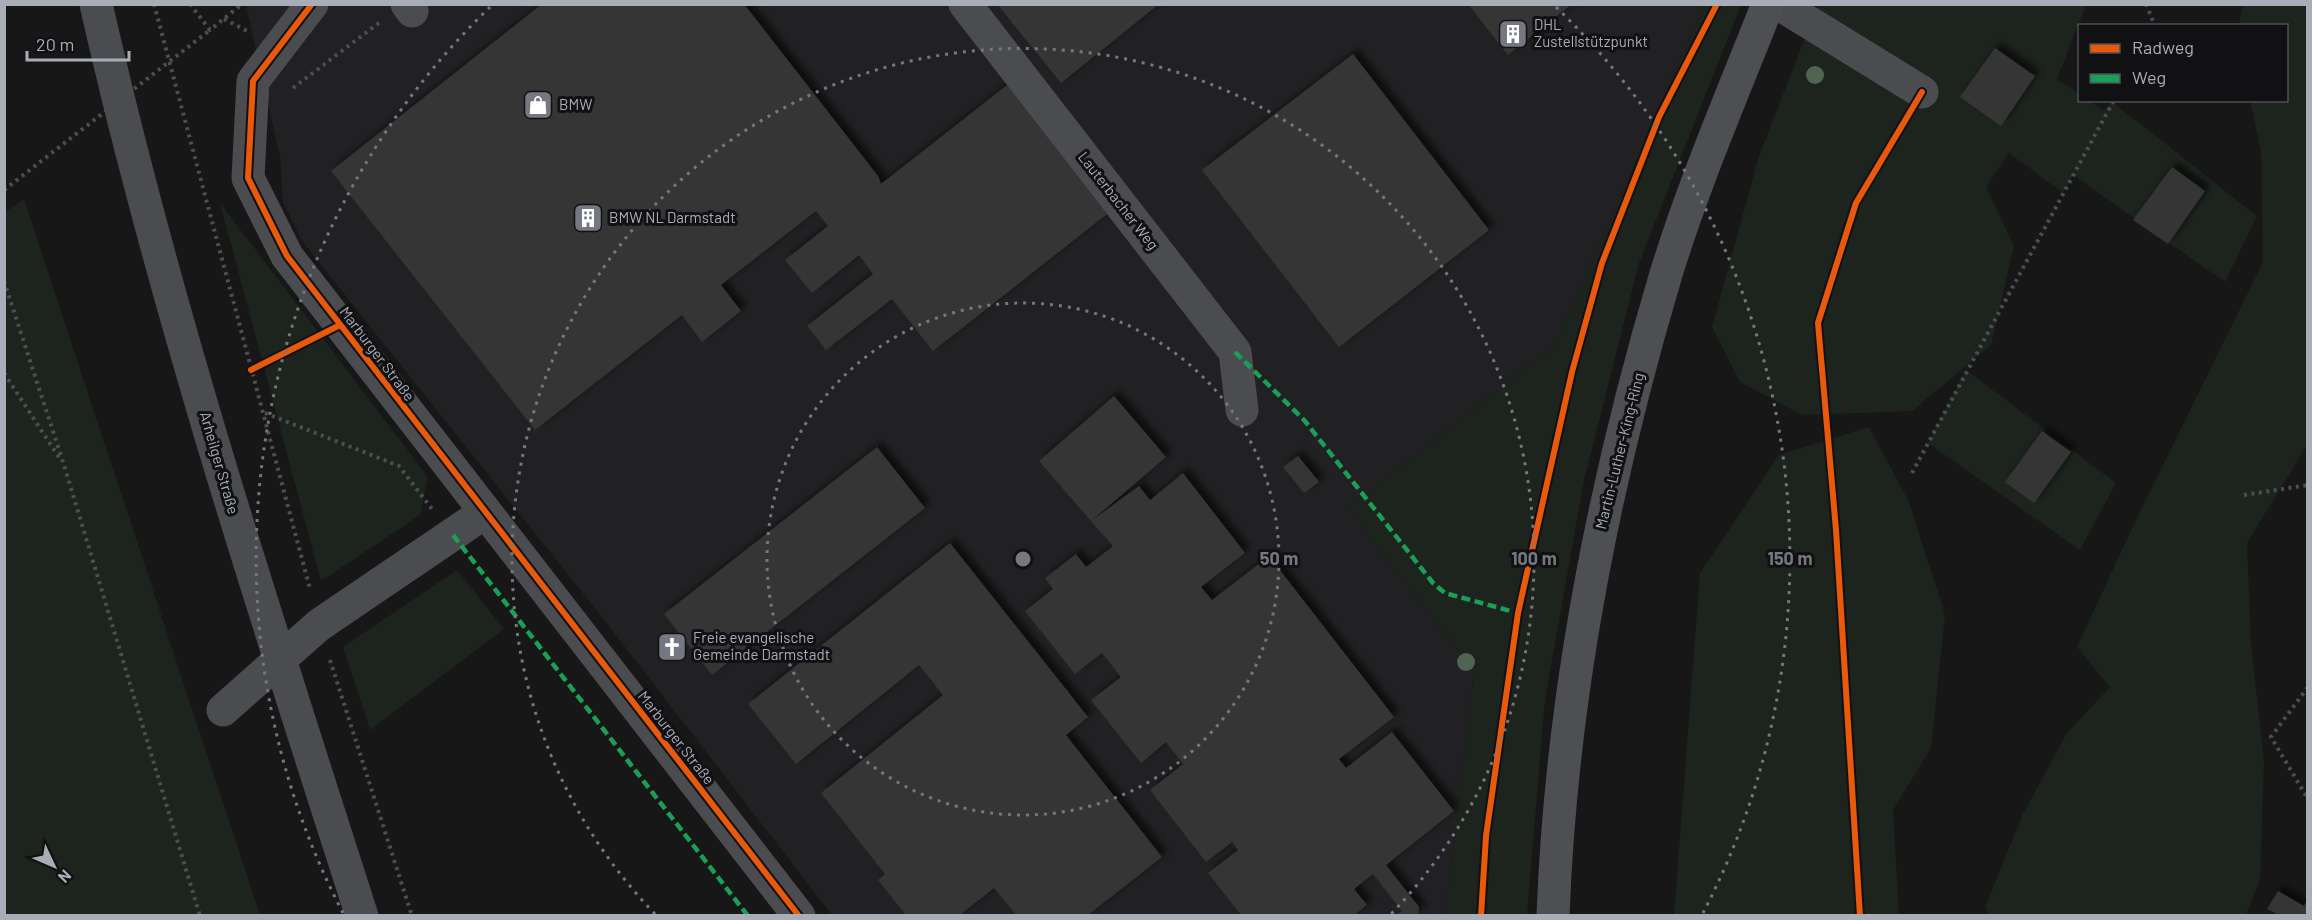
<svg xmlns="http://www.w3.org/2000/svg" width="2312" height="920" viewBox="0 0 2312 920" font-family="Barlow,sans-serif">
<style>
.built{fill:#212123}
.green{fill:#1d241e}
.building{fill:#353536;filter:url(#shadow)}
.lines{fill:none;stroke-linecap:round;stroke-linejoin:round}
.path{stroke:#4d4e52;stroke-width:4;stroke-dasharray:3 4.5;stroke-linecap:butt}
.minor{stroke:#4b4c50;stroke-width:33}
.major{stroke:#4d4f52;stroke-width:33}
.path-bridge{stroke:#4d4e52;stroke-width:4;stroke-dasharray:3 4.5;stroke-linecap:butt}
.quiet{stroke:#1a9f57;stroke-width:4.5;stroke-dasharray:9 4.5;stroke-linecap:butt}
.cycleway-casing{stroke:#111113;stroke-width:10}
.cycleway{stroke:#e8590c;stroke-width:6}
.tree{fill:#506451}
.ring{fill:none;stroke:#757880;stroke-width:3;stroke-dasharray:3 6}
.labels{text-anchor:middle;stroke-width:6;stroke-linejoin:round;paint-order:stroke}
.poi-label{font-size:15px;fill:#a8adb8;stroke:#111113;text-anchor:start}
.street-label{font-size:15px;fill:#a8adb8;stroke:#111113}
.centre{fill:#757880;stroke:#111113;stroke-width:3}
.ring-label{font-size:18px;text-anchor:middle;font-weight:bold;fill:#757880;stroke:#111113;stroke-width:6;stroke-linejoin:round;paint-order:stroke}
</style>
<defs>
<filter id="shadow"><feDropShadow dx="5.5" dy="-5.5" stdDeviation="3" flood-color="#0009"/></filter>
</defs>
<rect width="100%" height="100%" fill="#171717"/>
<polygon class="built" points="246,5 1704,5 1556,345 1349,508 1474,672 1445,915 832,915 612,630 302,241 283,202 280,157"/>
<g class="green">
<polygon points="1704,5 1741,5 1639,263 1584,480 1545,700 1527,915 1445,915 1474,672 1348,508 1556,345"/>
<polygon points="1818,5 2086,5 2057,79 2079,94 2080,100 2089,101 2105,111 2111,101 2257,216 2225,282 2073,175 2063,193 2009,153 1986,187 2014,246 1991,345 1912,411 1802,415 1740,382 1712,327 1759,156"/>
<polygon points="2243,5 2308,5 2307,445 2247,543 2251,645 2264,762 2260,879 2246,915 1989,915 1985,907 2023,814 2067,733 2110,687 2077,647 2134,524 2263,262 2261,151 2250,101 2286,100 2286,26 2239,25"/>
<polygon points="24,199 260,915 5,915 4,213"/>
<polygon points="220,203 428,477 420,515 321,581"/>
<polygon points="1966,370 2116,483 2080,550 1928,443"/>
<polygon points="1869,427 1909,502 1945,615 1931,748 1893,810 1899,915 1674,915 1700,573 1779,455"/>
<polygon points="457,570 504,629 370,730 343,647"/>
</g>
<g class="building">
<polygon points="542,4 744,4 878,176 881,184 1007,85 1107,214 933,351 892,299 826,350 807,326 873,274 859,255 812,293 785,260 828,226 816,211 721,285 741,311 702,342 682,315 535,430 331,171"/>
<polygon points="997,4 1159,4 1061,83"/>
<polygon points="1468,4 1572,4 1508,55"/>
<polygon points="1995,48 2035,76 2001,126 1960,97"/>
<polygon points="1353,54 1489,230 1339,347 1202,170"/>
<polygon points="2172,167 2205,191 2168,244 2133,220"/>
<polygon points="1114,396 1166,457 1091,521 1039,461"/>
<polygon points="2042,431 2071,452 2034,503 2005,482"/>
<polygon points="877,447 925,508 712,675 664,614"/>
<polygon points="1298,456 1319,482 1304,493 1283,467"/>
<polygon points="1183,473 1245,553 1201,587 1212,600 1269,556 1394,717 1339,759 1346,768 1392,732 1454,811 1386,865 1419,907 1418,915 1396,915 1402,911 1373,874 1354,889 1367,905 1354,915 1241,915 1208,873 1238,850 1232,842 1206,862 1150,790 1183,764 1166,742 1141,763 1091,700 1121,677 1102,653 1075,674 1025,611 1053,589 1045,578 1076,554 1086,567 1113,546 1091,521 1139,486 1150,500"/>
<polygon points="950,543 1088,717 1066,735 1162,857 1088,915 1016,915 994,888 960,915 906,915 878,880 885,874 821,793 943,695 919,665 796,764 748,704"/>
<polygon points="2278,891 2304,906 2307,900 2307,915 2279,915 2267,909"/>
</g>
<g class="lines">
<g class="path">
<polyline points="154,4 310,589"/>
<polyline points="190,4 210,30 242,4"/>
<polyline points="2146,4 2155,26"/>
<polyline points="224,19 249,32"/>
<polyline points="293,88 380,22"/>
<polyline points="4,281 64,465 200,916"/>
<polyline points="4,373 60,459"/>
<polyline points="265,413 399,466 432,509"/>
<polyline points="1912,473 2114,100"/>
<polyline points="2244,495 2308,485"/>
<polyline points="330,660 412,916"/>
<polyline points="2308,687 2271,737 2308,799"/>
</g>
<g class="minor">
<path d="M96,4C166,313 265,614 362,916"/>
<polyline points="312,4 253,81 248,178 287,256 799,916"/>
<polyline points="407,4 412,11"/>
<polyline points="965,4 1235,352 1242,410"/>
<polyline points="1779,4 1922,92"/>
<polyline points="223,710 319,625 484,513"/>
</g>
<path class="major" d="M1553,916C1561,698 1604,482 1666,274C1694,183 1733,93 1768,4"/>
<polyline class="path-bridge" points="4,190 210,30"/>
<g class="quiet">
<polyline points="1235,352 1304,420 1433,583 1445,593 1518,613"/>
<polyline points="453,535 748,916"/>
</g>
<g class="cycleway-casing">
<g id="cycleway">
<polyline points="312,4 253,81 248,178 287,256 799,916"/>
<polyline points="251,370 340,325"/>
<polyline points="1481,916 1486,836 1518,613 1572,372 1602,263 1659,117 1717,4"/>
<polyline points="1860,916 1836,530 1818,323 1856,203 1922,92"/>
</g>
</g>
<use href="#cycleway" class="cycleway"/>
</g>
<g class="tree">
<circle cx="1815" cy="75" r="9"/>
<circle cx="1466" cy="662" r="9"/>
</g>
<g class="ring">
<circle cx="1023" cy="559" r="256"/>
<path d="M655 914A511 511 0 1 1 1391 914"/>
<path d="M343 913A767 767 0 0 1 490 7M1556 7A767 767 0 0 1 1703 913"/>
</g>
<defs>
<g id="building-square" transform="scale(1.5)"><rect x="-9" y="-9" width="18" height="18" rx="4" fill="#757880" stroke="#111113"/><path d="M-4-6H4V6H1V3H-1V6H-4ZM-2.5-4.3h1.7v1.8h-1.7ZM.8-4.3h1.7v1.8H.8ZM-2.5-1h1.7V.8h-1.7ZM.8-1h1.7V.8H.8Z" fill="#fff"/></g>
<g id="shop-square" transform="scale(1.5)"><rect x="-9" y="-9" width="18" height="18" rx="4" fill="#757880" stroke="#111113"/><path d="M-5-2.5h2.3a2.7 3.5 0 0 1 5.4 0H5L5.5 6h-11ZM-1.5-2.5h3a1.5 2.3 0 0 0-3 0Z" fill="#fff"/></g>
<g id="church-square" transform="scale(1.5)"><rect x="-9" y="-9" width="18" height="18" rx="4" fill="#757880" stroke="#111113"/><path d="M-1.2-6h2.4v3.5h3.3v2.4h-3.3V6h-2.4V-.1h-3.3v-2.4h3.3Z" fill="#fff"/></g>
</defs>
<g fill-rule="evenodd">
<use href="#building-square" x="1513" y="34"/>
<use href="#shop-square" x="538" y="105"/>
<use href="#building-square" x="588" y="218"/>
<use href="#church-square" x="672" y="647"/>
</g>
<g class="labels">
<g class="poi-label">
<text x="1534" y="30">DHL<tspan x="1534" dy="17">Zustellstützpunkt</tspan></text>
<text x="559" y="110">BMW</text>
<text x="609" y="223">BMW NL Darmstadt</text>
<text x="693" y="643">Freie evangelische<tspan x="693" dy="17">Gemeinde Darmstadt</tspan></text>
</g>
<g class="street-label">
<text transform="translate(1118 201) rotate(52)" y="5">Lauterbacher Weg</text>
<text transform="translate(377 354) rotate(53)" y="5">Marburger Straße</text>
<text transform="translate(1620 451) rotate(-76)" y="5">Martin-Luther-King-Ring</text>
<text transform="translate(219 463) rotate(74)" y="5">Arheilger Straße</text>
<text transform="translate(676 738) rotate(52)" y="5">Marburger Straße</text>
</g>
</g>
<circle cx="1023" cy="559" r="9" class="centre"/>
<g class="ring-label">
<text x="1279" y="565">50 m</text>
<text x="1534" y="565">100 m</text>
<text x="1790" y="565">150 m</text>
</g>
<rect width="2312" height="920" fill="none" stroke="#a8adb8" stroke-width="12"/>
<rect x="2078" y="24" width="210" height="78" fill="#111113" stroke="#4d4f55" stroke-width="1.5"/>
<rect x="2090" y="44" width="30" height="9" fill="#e8590c" stroke="#4d4f55" stroke-width="1.5"/>
<text x="2132" y="54" font-size="18" fill="#a8adb8">Radweg</text>
<rect x="2090" y="74" width="30" height="9" fill="#1a9f57" stroke="#4d4f55" stroke-width="1.5"/>
<text x="2132" y="84" font-size="18" fill="#a8adb8">Weg</text>
<g transform="translate(54 866) rotate(134)" stroke="#111113" stroke-width="4.5" paint-order="stroke">
<path d="M0-4.5L10 22L0 15L-10 22Z" fill="#a8adb8"/>
<text y="-9" font-size="16" font-weight="bold" text-anchor="middle" fill="#a8adb8">N</text>
</g>
<path d="M27 51v9h102v-9" fill="none" stroke="#a8adb8" stroke-width="3"/>
<text x="36" y="51" font-size="18" fill="#a8adb8" stroke="#111113" stroke-width="4.5" paint-order="stroke">20 m</text>
</svg>
